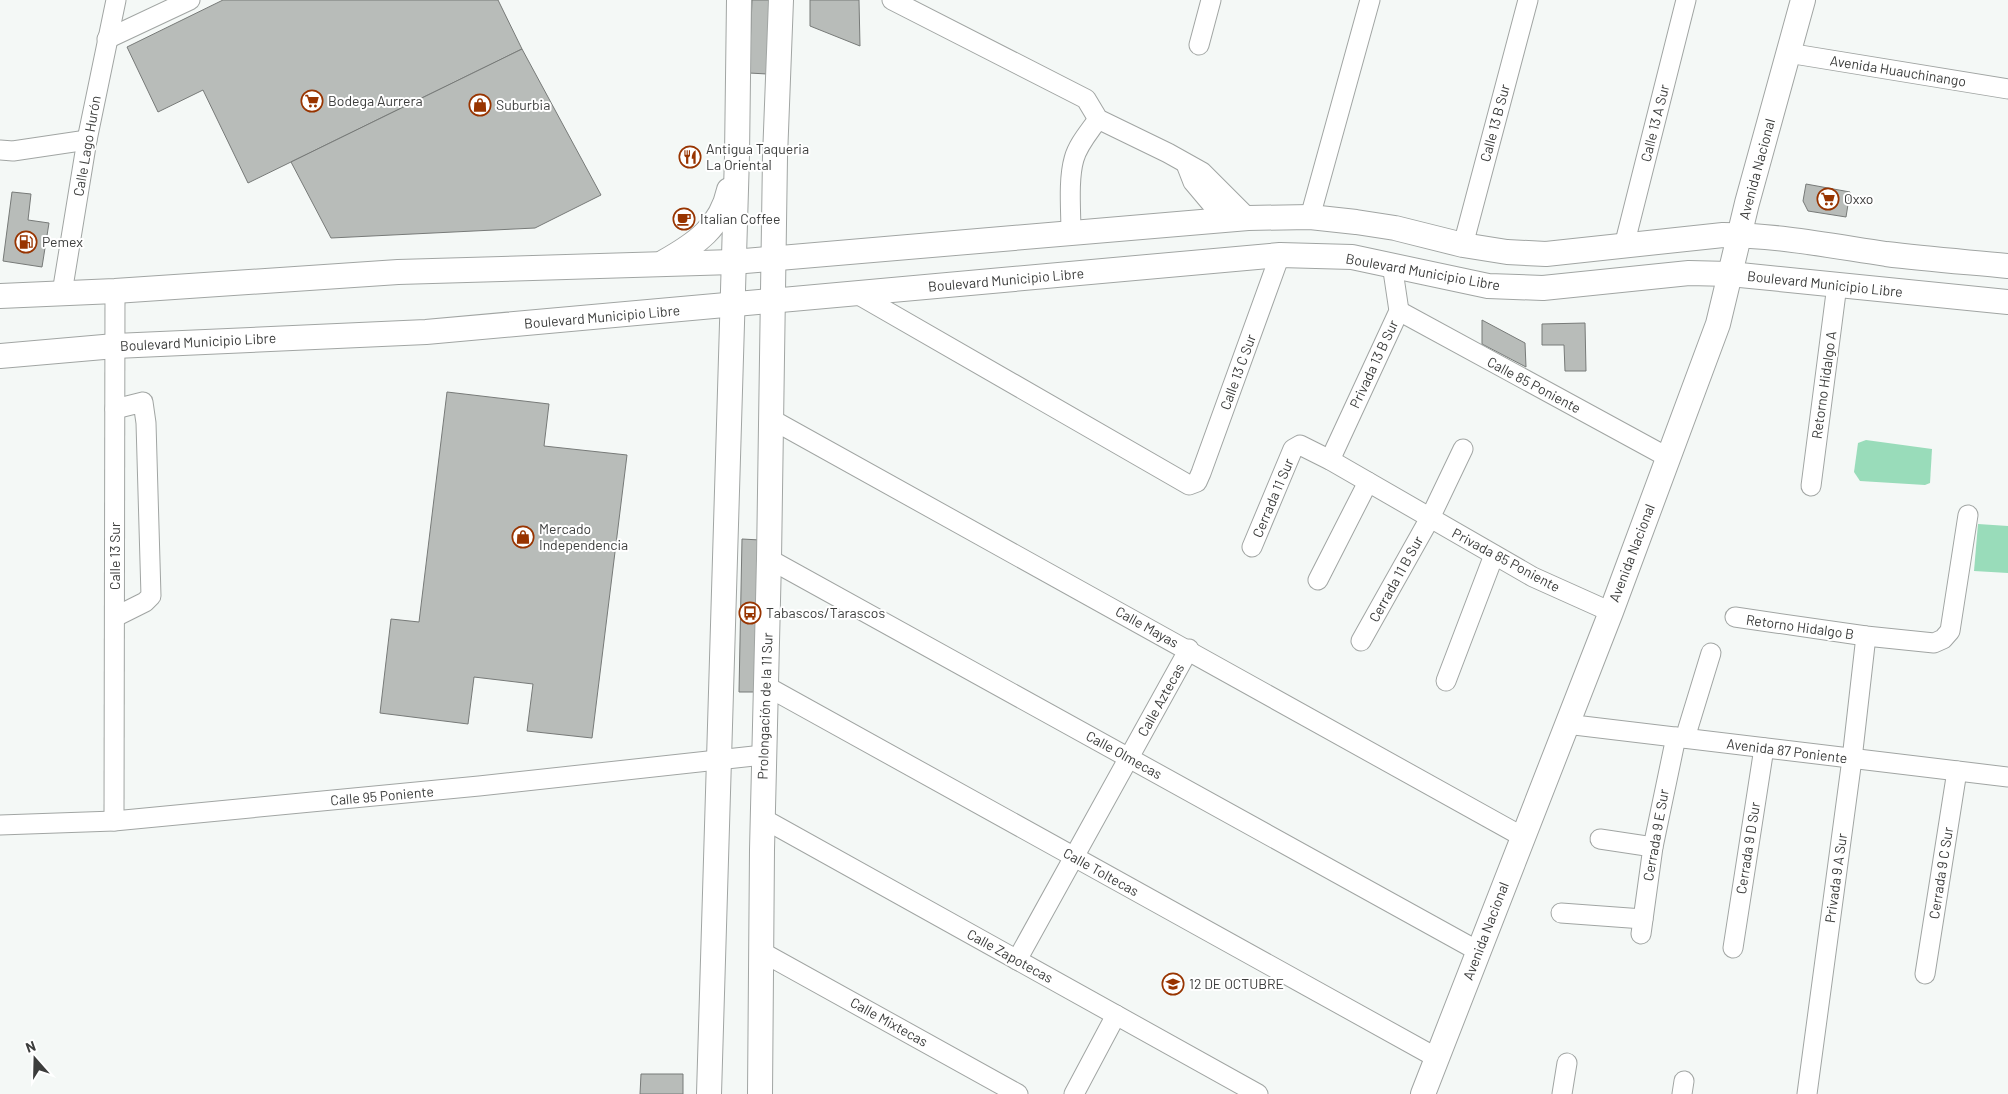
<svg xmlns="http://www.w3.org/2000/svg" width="2008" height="1094" viewBox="0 0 2008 1094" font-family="Barlow,sans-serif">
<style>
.green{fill:#99dcba}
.building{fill:#b8bcb9;stroke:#777a78}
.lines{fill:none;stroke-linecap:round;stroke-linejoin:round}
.minor-casing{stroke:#a1a5a3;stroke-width:21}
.major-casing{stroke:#a1a5a3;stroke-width:26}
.minor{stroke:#fff;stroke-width:19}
.major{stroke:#fff;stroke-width:24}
.labels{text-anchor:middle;stroke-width:4;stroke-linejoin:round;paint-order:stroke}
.street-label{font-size:14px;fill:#3c3d3c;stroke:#fff}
.poi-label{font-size:14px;fill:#3c3d3c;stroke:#fff;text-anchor:start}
</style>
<rect width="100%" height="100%" fill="#f4f8f6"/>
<g class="green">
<polygon points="1866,440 1932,449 1930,483 1925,485 1860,481 1854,472 1858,443"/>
<polygon points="1978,524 2008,526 2008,573 1974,571"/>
</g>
<g class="building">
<polygon points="223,0 498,0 522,49 248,183 203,90 158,112 127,47"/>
<polygon points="752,0 770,0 767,74 749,73"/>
<polygon points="810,0 859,0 860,46 810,26"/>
<polygon points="522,49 601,195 535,228 331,238 291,162"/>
<polygon points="1806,184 1850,192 1846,217 1808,211 1803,201"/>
<polygon points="12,192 31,194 28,220 49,223 42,267 3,261"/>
<polygon points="1482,320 1525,343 1526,367 1482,344"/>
<polygon points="1585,323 1586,371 1565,371 1564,345 1542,345 1542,324"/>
<polygon points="447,392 549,404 544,446 627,455 592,738 527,731 533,684 474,677 468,724 380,713 391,619 419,622"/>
<polygon points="742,539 760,540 757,692 739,692"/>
<polygon points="641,1074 683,1074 683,1094 640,1094"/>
</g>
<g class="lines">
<g class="minor-casing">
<g id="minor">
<polyline points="892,0 1086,99 1098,119 1168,153 1202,172 1248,218"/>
<polyline points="107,39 190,0"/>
<polyline points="1199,45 1211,0"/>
<polyline points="1788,53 2008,89"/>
<polyline points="0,150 13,151 87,140"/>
<polyline points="1186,164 1193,182 1225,220"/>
<polyline points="1310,217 1370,0"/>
<path d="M1071,233C1071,211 1068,180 1074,159C1078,144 1090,131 1098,119"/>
<polyline points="1463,245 1528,0"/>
<polyline points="1624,246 1686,0"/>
<polyline points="62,293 87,140 116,0"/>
<polyline points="857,294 1189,485 1197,482 1201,473 1280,255"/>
<polyline points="1399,311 1669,458"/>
<polyline points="771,419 1523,837"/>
<polyline points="1330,460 1399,311 1392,264"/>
<polyline points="1811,486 1837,285"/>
<polyline points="1252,547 1293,449 1300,445 1330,460 1533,577 1611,612"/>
<polyline points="769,559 1478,951"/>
<polyline points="1318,580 1368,482"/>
<polyline points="115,617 145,602 151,596 146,423 143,402 115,409"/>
<polyline points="1735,617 1866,636 1934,643 1943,639 1950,631 1968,515"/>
<polyline points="1361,641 1430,518 1463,449"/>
<polyline points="1446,681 1494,555"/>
<polyline points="766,686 1437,1058"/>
<polyline points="1566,724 2008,777"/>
<polyline points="1685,738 1711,653"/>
<polyline points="762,818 1258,1094"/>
<polyline points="114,821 115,291"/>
<polyline points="0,825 114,821 479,786 763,755"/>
<polyline points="1600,839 1653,847"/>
<polyline points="1561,913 1643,919"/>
<polyline points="1641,934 1653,847 1676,737"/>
<polyline points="1733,948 1764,748"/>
<polyline points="760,951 1018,1094"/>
<polyline points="1017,960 1189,649"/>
<polyline points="1925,974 1957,771"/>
<polyline points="1074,1094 1116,1015"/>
<polyline points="1562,1094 1567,1063"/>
<polyline points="1682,1094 1684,1081"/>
<polyline points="1807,1094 1852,759 1866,636"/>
</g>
</g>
<g class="major-casing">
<g id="major">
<path d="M664,262C696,244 721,227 729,190"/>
<path d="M0,296L115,291L398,272L733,262L1248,218L1310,217L1356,222L1395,228L1463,245L1507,252L1546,254L1723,235C1777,235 1832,246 1886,254C1926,259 1967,262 2008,266"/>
<polyline points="0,356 115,346 426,332 1280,255 1352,257 1488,286 1543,288 1689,273 1730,274 2008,302"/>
<polyline points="709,1094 737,156 739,0"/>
<polyline points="760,1094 762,850 769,559 775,157 781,0"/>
<polyline points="1423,1094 1611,612 1718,324 1747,203 1803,0"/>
</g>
</g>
<use href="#minor" class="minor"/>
<use href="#major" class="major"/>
</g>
<defs>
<g id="supermarket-ring" transform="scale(1.125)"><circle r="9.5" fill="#fff" stroke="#983400" stroke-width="1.5"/><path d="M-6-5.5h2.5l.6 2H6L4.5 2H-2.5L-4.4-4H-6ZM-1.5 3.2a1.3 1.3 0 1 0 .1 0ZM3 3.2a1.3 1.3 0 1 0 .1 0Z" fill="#983400"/></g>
<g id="shop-ring" transform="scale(1.125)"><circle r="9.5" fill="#fff" stroke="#983400" stroke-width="1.5"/><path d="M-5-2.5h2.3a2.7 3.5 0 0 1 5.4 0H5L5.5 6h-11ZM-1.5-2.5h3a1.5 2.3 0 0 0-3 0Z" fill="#983400"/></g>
<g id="restaurant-ring" transform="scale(1.125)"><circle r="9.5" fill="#fff" stroke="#983400" stroke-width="1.5"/><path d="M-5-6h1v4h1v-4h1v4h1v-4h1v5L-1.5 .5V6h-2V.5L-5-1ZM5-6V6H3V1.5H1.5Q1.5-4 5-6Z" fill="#983400"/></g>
<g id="cafe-ring" transform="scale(1.125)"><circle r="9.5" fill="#fff" stroke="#983400" stroke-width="1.5"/><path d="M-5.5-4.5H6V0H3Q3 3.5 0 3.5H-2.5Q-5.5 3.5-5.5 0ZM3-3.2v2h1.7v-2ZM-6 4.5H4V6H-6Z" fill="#983400"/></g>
<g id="fuel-ring" transform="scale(1.125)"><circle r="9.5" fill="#fff" stroke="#983400" stroke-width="1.5"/><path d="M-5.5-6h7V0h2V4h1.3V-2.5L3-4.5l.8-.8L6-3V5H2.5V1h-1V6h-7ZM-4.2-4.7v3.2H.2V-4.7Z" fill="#983400"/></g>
<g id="bus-ring" transform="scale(1.125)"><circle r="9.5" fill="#fff" stroke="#983400" stroke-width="1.5"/><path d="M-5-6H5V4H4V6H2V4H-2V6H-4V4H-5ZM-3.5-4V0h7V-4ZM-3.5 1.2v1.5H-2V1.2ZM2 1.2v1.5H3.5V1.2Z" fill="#983400"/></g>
<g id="school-ring" transform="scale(1.125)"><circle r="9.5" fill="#fff" stroke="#983400" stroke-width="1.5"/><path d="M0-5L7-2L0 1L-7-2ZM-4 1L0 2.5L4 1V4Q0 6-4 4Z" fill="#983400"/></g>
</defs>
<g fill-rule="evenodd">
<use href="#supermarket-ring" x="312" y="101"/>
<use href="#shop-ring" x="480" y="105"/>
<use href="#restaurant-ring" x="690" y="157"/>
<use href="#supermarket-ring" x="1828" y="199"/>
<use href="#cafe-ring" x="684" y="219"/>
<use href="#fuel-ring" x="26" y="242"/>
<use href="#shop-ring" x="523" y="537"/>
<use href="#bus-ring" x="750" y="613"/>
<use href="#school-ring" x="1173" y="984"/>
</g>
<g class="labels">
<g class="street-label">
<text transform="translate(1898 71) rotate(9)" y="5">Avenida Huauchinango</text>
<text transform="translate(1495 123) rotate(-75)" y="5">Calle 13 B Sur</text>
<text transform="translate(1655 123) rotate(-76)" y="5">Calle 13 A Sur</text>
<text transform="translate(87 146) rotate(-80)" y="5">Calle Lago Hurón</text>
<text transform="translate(1757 169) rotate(-75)" y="5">Avenida Nacional</text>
<text transform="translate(1423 272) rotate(10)" y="5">Boulevard Municipio Libre</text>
<text transform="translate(1006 280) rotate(-5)" y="5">Boulevard Municipio Libre</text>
<text transform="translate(1825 284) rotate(6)" y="5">Boulevard Municipio Libre</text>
<text transform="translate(602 317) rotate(-5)" y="5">Boulevard Municipio Libre</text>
<text transform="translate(198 342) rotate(-3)" y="5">Boulevard Municipio Libre</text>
<text transform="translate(1374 364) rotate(-65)" y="5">Privada 13 B Sur</text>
<text transform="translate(1238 372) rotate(-70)" y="5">Calle 13 C Sur</text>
<text transform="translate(1534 385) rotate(28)" y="5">Calle 85 Poniente</text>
<text transform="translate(1824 385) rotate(-82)" y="5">Retorno Hidalgo A</text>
<text transform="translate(1273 498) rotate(-67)" y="5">Cerrada 11 Sur</text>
<text transform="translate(1632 553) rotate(-69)" y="5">Avenida Nacional</text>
<text transform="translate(115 556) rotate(-90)" y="5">Calle 13 Sur</text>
<text transform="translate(1506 560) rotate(28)" y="5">Privada 85 Poniente</text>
<text transform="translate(1396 579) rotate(-61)" y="5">Cerrada 11 B Sur</text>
<text transform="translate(1147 627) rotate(29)" y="5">Calle Mayas</text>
<text transform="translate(1800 627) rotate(8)" y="5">Retorno Hidalgo B</text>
<text transform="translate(1161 700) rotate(-61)" y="5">Calle Aztecas</text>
<text transform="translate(765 706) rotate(-88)" y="5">Prolongación de la 11 Sur</text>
<text transform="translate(1787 751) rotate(7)" y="5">Avenida 87 Poniente</text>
<text transform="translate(1124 755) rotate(29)" y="5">Calle Olmecas</text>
<text transform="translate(382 796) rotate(-5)" y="5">Calle 95 Poniente</text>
<text transform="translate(1656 835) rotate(-80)" y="5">Cerrada 9 E Sur</text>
<text transform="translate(1748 848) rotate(-81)" y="5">Cerrada 9 D Sur</text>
<text transform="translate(1101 872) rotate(29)" y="5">Calle Toltecas</text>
<text transform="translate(1941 873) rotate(-81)" y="5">Cerrada 9 C Sur</text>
<text transform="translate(1836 878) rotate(-82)" y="5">Privada 9 A Sur</text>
<text transform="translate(1486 931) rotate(-69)" y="5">Avenida Nacional</text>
<text transform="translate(1010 956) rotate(29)" y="5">Calle Zapotecas</text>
<text transform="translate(889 1022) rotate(29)" y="5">Calle Mixtecas</text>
</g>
<g class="poi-label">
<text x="328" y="106">Bodega Aurrera</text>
<text x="496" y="110">Suburbia</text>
<text x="706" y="154">Antigua Taqueria<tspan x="706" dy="16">La Oriental</tspan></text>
<text x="1844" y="204">Oxxo</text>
<text x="700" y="224">Italian Coffee</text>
<text x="42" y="247">Pemex</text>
<text x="539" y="534">Mercado<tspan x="539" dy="16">Independencia</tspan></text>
<text x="766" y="618">Tabascos/Tarascos</text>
<text x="1189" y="989">12 DE OCTUBRE</text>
</g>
</g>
<g transform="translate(35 1059) rotate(340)" stroke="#ffffff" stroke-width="4" paint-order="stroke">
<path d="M0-4L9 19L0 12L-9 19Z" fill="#3c3d3c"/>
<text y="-8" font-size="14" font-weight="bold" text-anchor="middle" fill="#3c3d3c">N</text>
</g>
</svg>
